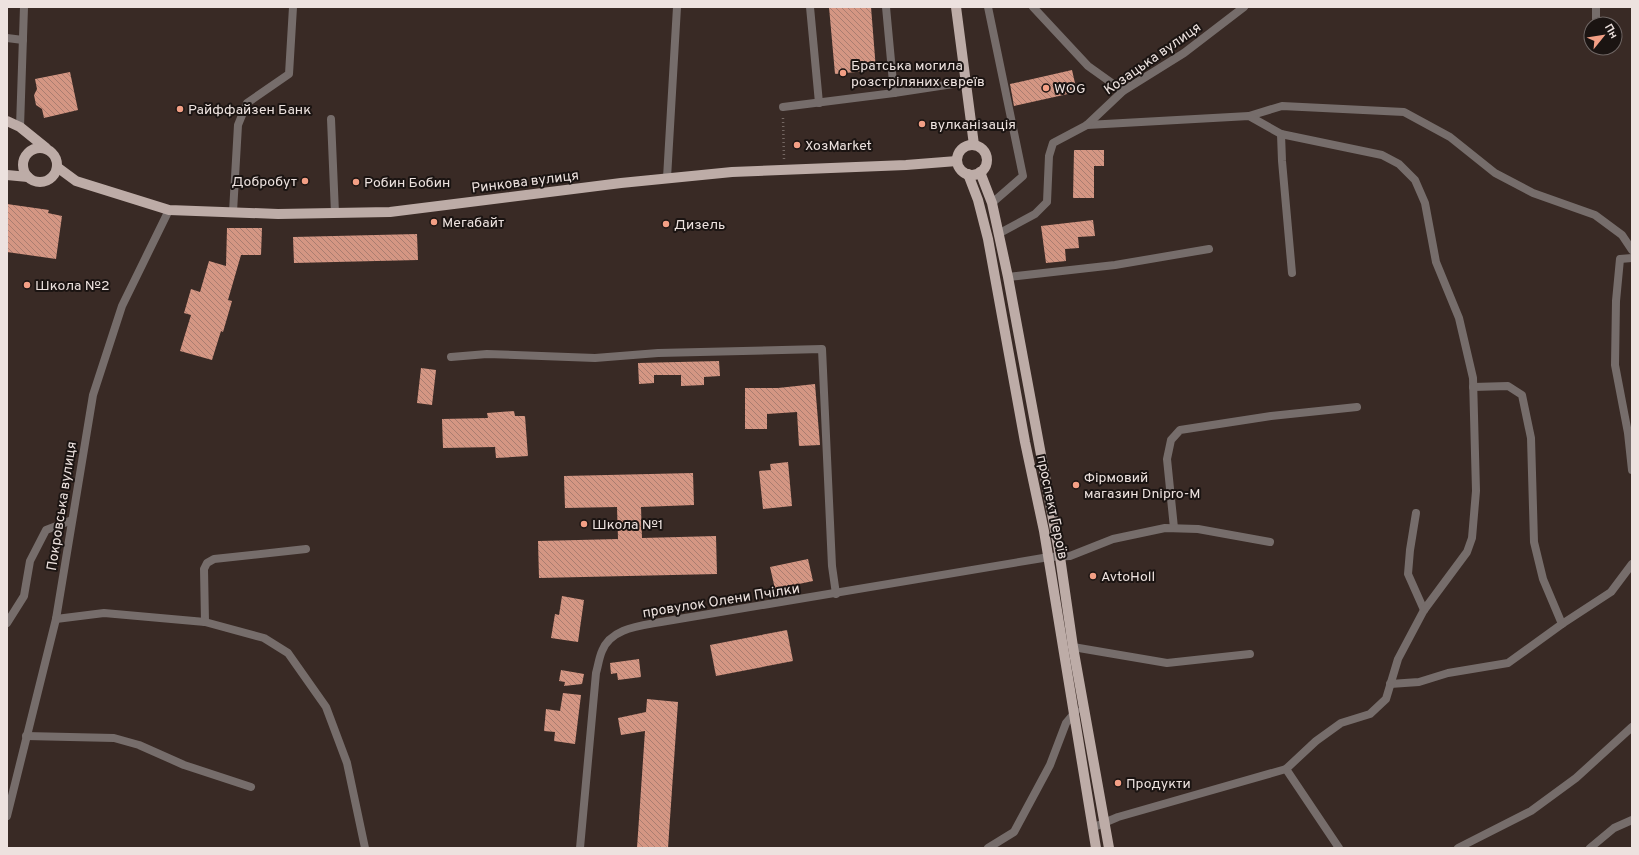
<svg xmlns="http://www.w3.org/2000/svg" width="1639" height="855" viewBox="0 0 1639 855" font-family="Overpass,sans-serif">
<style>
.building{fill:url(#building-back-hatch)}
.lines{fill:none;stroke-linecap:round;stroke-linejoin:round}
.path{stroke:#746762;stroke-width:2.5;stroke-dasharray:1 3;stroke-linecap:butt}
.lane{stroke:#766d6b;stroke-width:8}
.street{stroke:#766d6b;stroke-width:8}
.primary{stroke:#bdaca7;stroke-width:10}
.poi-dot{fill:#f39f85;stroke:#1b1412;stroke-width:1.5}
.labels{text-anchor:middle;stroke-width:4;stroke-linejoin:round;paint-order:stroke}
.street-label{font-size:14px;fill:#ede2df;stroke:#1b1412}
.poi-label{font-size:14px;fill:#ede2df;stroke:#1b1412;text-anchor:start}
</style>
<defs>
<pattern id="building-back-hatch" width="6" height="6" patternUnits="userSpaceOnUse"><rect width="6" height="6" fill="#d49683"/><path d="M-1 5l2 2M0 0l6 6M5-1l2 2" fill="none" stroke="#aa7d70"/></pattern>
</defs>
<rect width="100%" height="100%" fill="#392a25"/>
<g class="building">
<polygon points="829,7 871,7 876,70 835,74"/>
<polygon points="1072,70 1077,92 1014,106 1010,84"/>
<polygon points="70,72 78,110 44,118 42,109 36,105 34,95 37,89 35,79"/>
<polygon points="1074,150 1104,150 1104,166 1094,166 1094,198 1073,198"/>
<polygon points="7,204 49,210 48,213 62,216 56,259 7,252"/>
<polygon points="1093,220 1095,236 1078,237 1079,248 1065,249 1066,261 1046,263 1041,226"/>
<polygon points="227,228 262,228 261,255 241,255 228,300 232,301 223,332 221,331 212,360 180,351 191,315 184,313 191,289 200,292 209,261 226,266"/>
<polygon points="417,234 418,260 294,263 293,237"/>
<polygon points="719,361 720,376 704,377 704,385 681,386 681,375 654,375 654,383 639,384 638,363"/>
<polygon points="421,368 436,370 432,405 417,403"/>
<polygon points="815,384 820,445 799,446 797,412 767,414 767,429 745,429 745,388 778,388"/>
<polygon points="514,411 515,416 525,416 528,456 496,458 495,447 443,448 442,419 488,418 487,413"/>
<polygon points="788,462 792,506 763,509 759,471 771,470 770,464"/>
<polygon points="693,473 694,505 641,507 642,538 716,536 717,574 539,578 538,541 618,539 617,507 565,508 564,476"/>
<polygon points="808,559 813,581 775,589 770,567"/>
<polygon points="562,596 584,600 578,642 551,638 555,614 559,615"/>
<polygon points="787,630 793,661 716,676 710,645"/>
<polygon points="639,659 641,677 618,680 617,673 611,674 610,663"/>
<polygon points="561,670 584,674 582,684 564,686 565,682 559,681"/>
<polygon points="563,693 581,695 575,744 554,741 555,732 544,731 546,709 560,711"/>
<polygon points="647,699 678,702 668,848 637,848 645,731 621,735 618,718 646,712"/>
</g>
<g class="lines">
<polyline class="path" points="783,118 784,159"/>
<g class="lane">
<polyline points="810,7 819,103"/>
<polyline points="886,7 894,93"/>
<polyline points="988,7 1023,176 992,203"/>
<polyline points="1596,24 1596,7"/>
<polyline points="7,38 23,40"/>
<polyline points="783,107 894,93 966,82"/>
<polyline points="1249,116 1282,106 1404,112 1450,137 1495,173 1533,193 1595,215 1622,235 1632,250"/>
<polyline points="331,119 335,213"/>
<polyline points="1281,134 1282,161 1292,273"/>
<polyline points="667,178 677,7"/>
<polyline points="233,212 238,125 247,103 289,74 293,7"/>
<polyline points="1632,258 1620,259 1616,301 1615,365 1628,433 1632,470"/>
<polyline points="1008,277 1115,265 1209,249"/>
<polyline points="451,357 487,354 595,358 658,353 822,349 832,566 836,594"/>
<polyline points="1473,387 1508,386 1522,395 1531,438 1534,542 1543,579 1562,624"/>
<polyline points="1416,513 1410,550 1408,574 1424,610"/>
<polyline points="1174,528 1167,459 1171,440 1180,430 1271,416 1357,407"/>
<polyline points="1049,557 1070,556 1113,539 1165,528 1198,529 1270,542"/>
<polyline points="205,622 204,569 207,563 214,559 306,549"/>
<polyline points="7,623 24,596 30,561 46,530 72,520"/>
<polyline points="1073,647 1167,663 1250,654"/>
<polyline points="1390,684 1419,682 1448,673 1508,663 1562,624 1611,592 1632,564"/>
<polyline points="26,736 114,738 139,745 184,765 251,787"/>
<polyline points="988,848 1014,832 1050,765 1066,723 1076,711"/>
</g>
<g class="street">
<polyline points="1033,7 1088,66 1123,91"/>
<polyline points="1087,125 1249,116 1281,134 1382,155 1399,164 1415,180 1425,203 1436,262 1459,318 1473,378 1476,491 1472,538 1467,552 1424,610 1398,659 1386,699 1370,714 1341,723 1316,741 1286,769"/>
<polyline points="20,127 24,7"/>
<polyline points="998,234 1035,214 1047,202 1049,156 1053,143 1087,125 1123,91 1184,53 1244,7"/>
<polyline points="56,619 104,613 205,622 264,638 288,653 326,707 347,763 365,848"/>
<polyline points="7,816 56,619 93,395 122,306 169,210"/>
<polyline points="1092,828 1118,817 1286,769 1339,848"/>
<path d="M580,848L596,673C598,666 599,658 602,651C611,628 640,626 661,622L1049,557"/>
<polyline points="1458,848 1531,811 1576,778 1632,727"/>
<polyline points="1590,848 1614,828 1632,820"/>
</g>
<g class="primary">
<polyline points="956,7 974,145"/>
<polyline points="7,121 20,127 46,148"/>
<circle cx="972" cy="160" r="15"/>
<circle cx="40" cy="165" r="17"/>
<polyline points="57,167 76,181 169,210 278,214 390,212 621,183 732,172 906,165 957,161"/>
<polyline points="980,172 992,203 1008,277 1060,557 1073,647 1109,848"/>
<polyline points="968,174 978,200 988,239 1025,442 1044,531 1096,848"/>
<polyline points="7,175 28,177"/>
</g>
</g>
<g class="poi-dot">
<circle cx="843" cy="73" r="4"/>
<circle cx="1046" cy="88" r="4"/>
<circle cx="180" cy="109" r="4"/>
<circle cx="922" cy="124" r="4"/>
<circle cx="797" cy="145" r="4"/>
<circle cx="305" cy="181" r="4"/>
<circle cx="356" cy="182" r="4"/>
<circle cx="434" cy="222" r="4"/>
<circle cx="666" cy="224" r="4"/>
<circle cx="27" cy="285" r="4"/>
<circle cx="1076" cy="485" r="4"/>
<circle cx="584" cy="524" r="4"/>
<circle cx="1093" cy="576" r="4"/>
<circle cx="1118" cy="783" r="4"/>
</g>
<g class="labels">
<g class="street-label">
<text transform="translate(1152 58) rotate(-35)" y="5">Козацька вулиця</text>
<text transform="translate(525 181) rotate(-7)" y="5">Ринкова вулиця</text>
<text transform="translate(61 506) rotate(-81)" y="5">Покровська вулиця</text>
<text transform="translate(1053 507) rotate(78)" y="5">проспект Героїв</text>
<text transform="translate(721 600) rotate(-9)" y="5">провулок Олени Пчілки</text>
</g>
<g class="poi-label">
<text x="851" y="70">Братська могила<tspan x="851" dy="16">розстріляних євреїв</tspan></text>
<text x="1054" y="93">WOG</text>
<text x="188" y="114">Райффайзен Банк</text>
<text x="930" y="129">вулканізація</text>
<text x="805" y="150">ХозMarket</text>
<text x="297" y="186" text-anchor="end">Добробут</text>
<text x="364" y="187">Робин Бобин</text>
<text x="442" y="227">Мегабайт</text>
<text x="674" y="229">Дизель</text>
<text x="35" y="290">Школа №2</text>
<text x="1084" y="482">Фірмовий<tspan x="1084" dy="16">магазин Dnipro-M</tspan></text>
<text x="592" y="529">Школа №1</text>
<text x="1101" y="581">AvtoHoll</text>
<text x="1126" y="788">Продукти</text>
</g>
</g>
<rect width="1639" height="855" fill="none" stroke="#ede2df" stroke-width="16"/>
<g transform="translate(1603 36) rotate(60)"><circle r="19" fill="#1b1412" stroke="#6f6664"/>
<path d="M0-3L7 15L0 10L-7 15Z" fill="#f39f85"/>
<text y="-6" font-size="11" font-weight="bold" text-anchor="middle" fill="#ede2df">Пн</text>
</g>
</svg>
